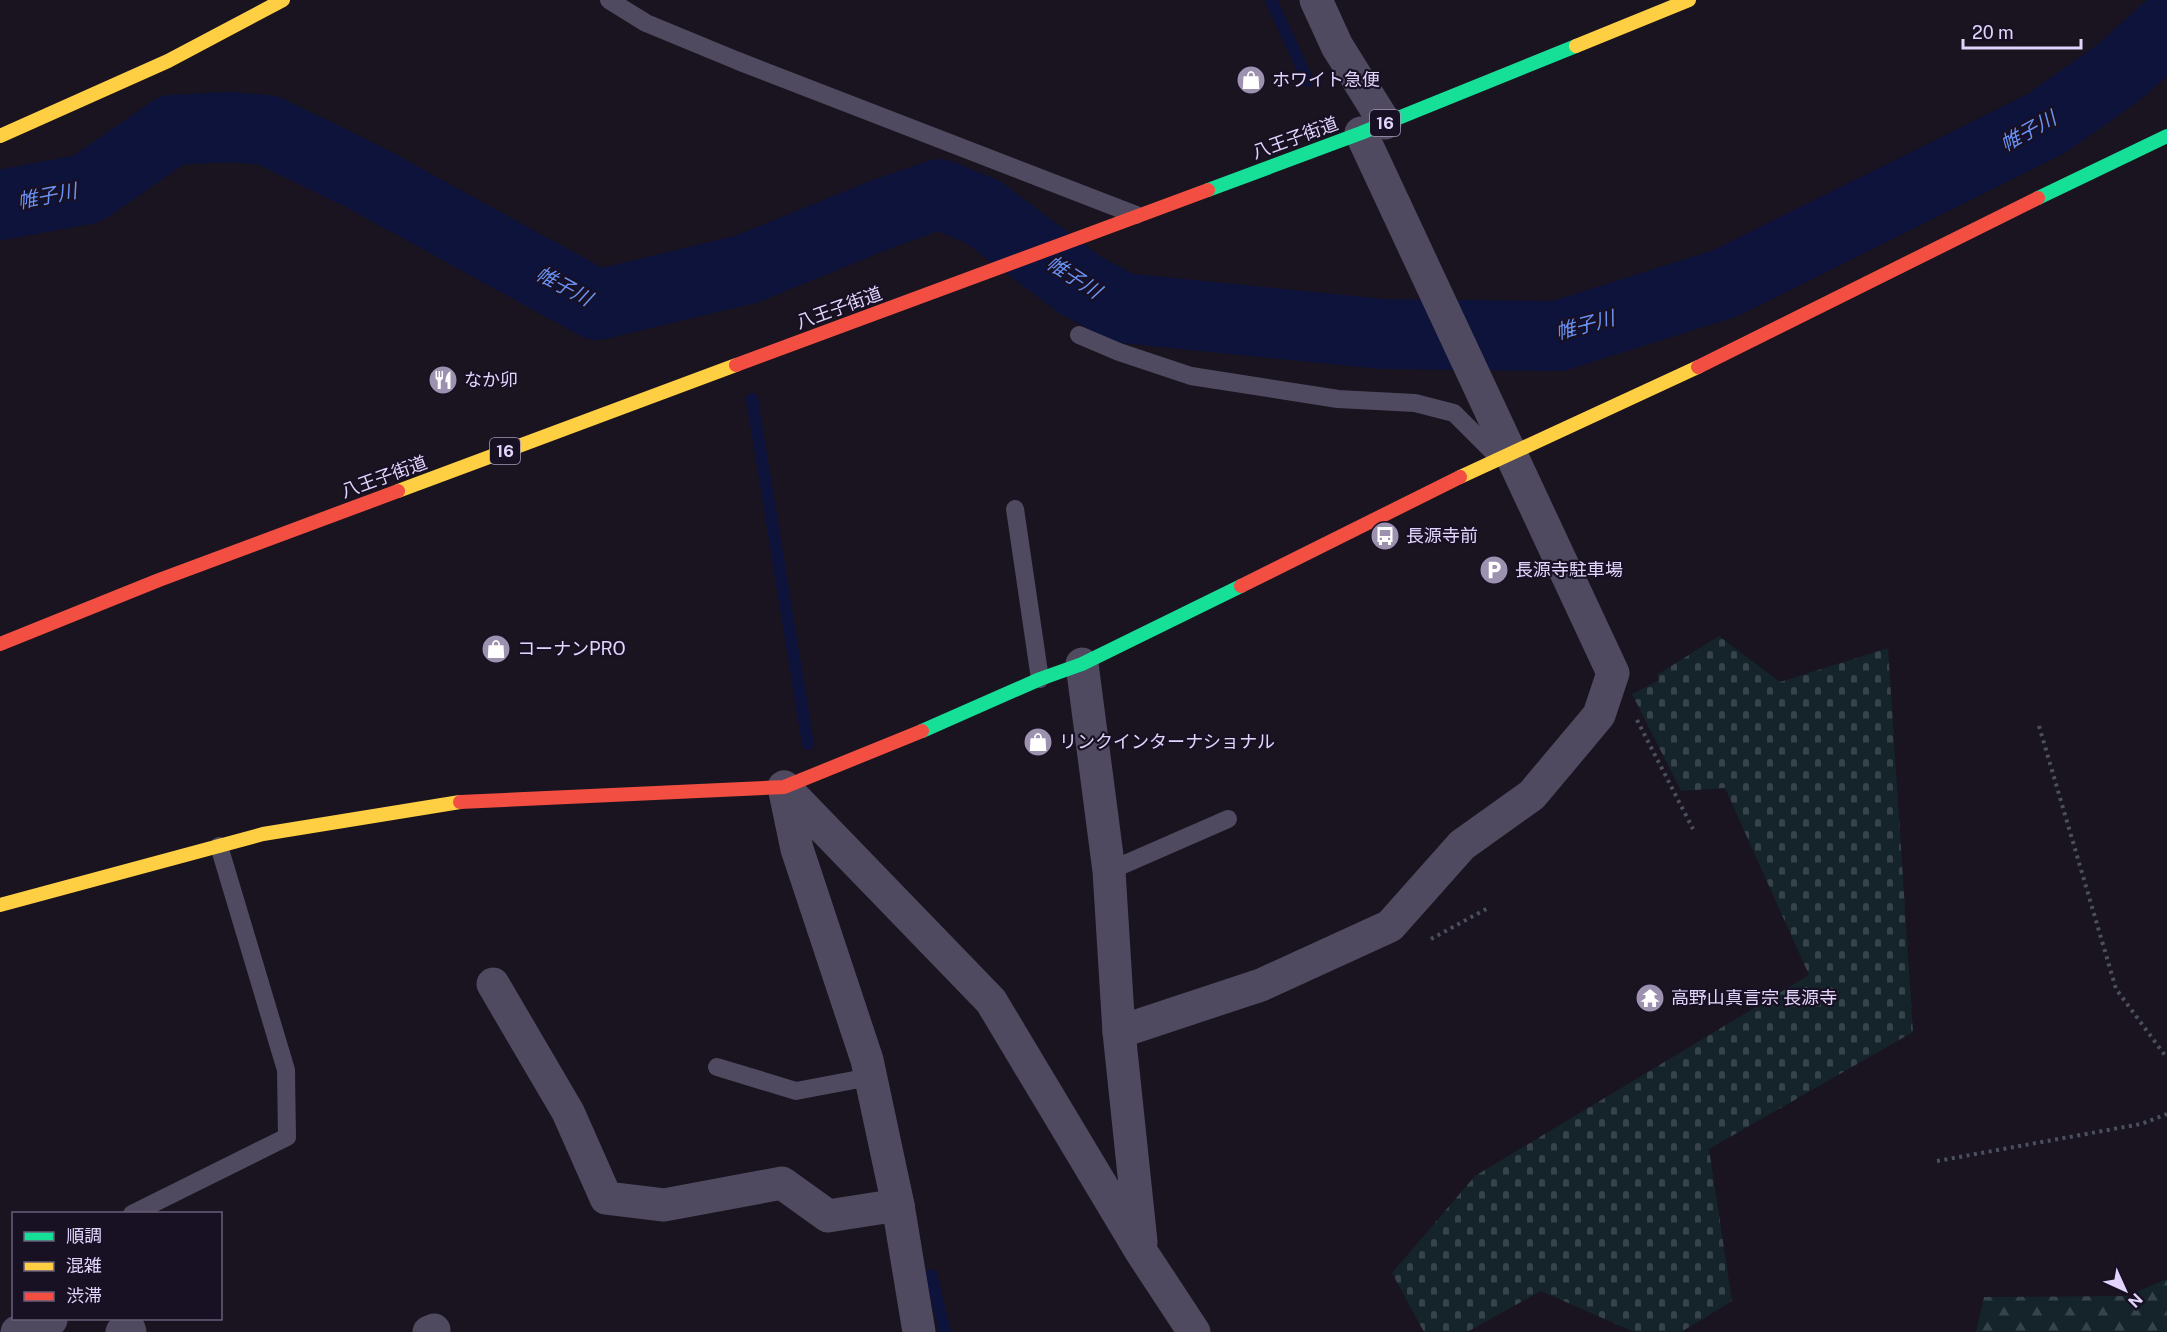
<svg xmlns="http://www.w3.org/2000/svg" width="2167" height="1332" viewBox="0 0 2167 1332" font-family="'Public Sans','Noto Sans JP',sans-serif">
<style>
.forest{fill:url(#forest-firs)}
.cemetery{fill:url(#cemetery-stones)}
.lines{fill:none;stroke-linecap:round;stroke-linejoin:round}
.stream{stroke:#0e133b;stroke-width:12}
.river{stroke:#0e133b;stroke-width:70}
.path{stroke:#4b5060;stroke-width:4;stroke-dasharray:3 4.5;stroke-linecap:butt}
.lane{stroke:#4f4a5f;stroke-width:18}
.street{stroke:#4f4a5f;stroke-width:33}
.fast{stroke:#16e098;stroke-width:14}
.slow{stroke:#ffcf43;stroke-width:14}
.jam{stroke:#f24e42;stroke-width:14}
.labels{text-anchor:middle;stroke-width:4.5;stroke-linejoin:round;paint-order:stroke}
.shield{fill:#181023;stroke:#a599bb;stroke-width:1.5}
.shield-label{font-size:16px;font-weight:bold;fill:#e2d4fc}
.poi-label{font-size:18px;fill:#e2d4fc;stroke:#181023;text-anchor:start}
.street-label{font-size:18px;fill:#e2d4fc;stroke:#181023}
.water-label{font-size:20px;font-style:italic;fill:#6992f6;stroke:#181023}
</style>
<defs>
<pattern id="forest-firs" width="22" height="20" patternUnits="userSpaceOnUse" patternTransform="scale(1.5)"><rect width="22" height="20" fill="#14242a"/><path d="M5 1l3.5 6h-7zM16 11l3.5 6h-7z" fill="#36434a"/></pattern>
<pattern id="cemetery-stones" width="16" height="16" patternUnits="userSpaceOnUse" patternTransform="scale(1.5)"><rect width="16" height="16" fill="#14242a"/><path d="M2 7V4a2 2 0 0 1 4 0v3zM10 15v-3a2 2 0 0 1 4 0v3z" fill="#36434a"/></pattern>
</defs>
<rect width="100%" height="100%" fill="#19141f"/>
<polygon class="forest" points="2167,1279 2167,1332 1976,1332 1984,1297 2126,1296"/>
<polygon class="cemetery" points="1719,636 1780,682 1888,648 1913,1032 1709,1149 1732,1301 1681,1332 1634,1332 1541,1291 1467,1332 1424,1332 1392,1273 1475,1176 1809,975 1725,788 1681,791 1632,694 1659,680 1657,675"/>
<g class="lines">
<g class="stream">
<polyline points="1271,0 1308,81"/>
<polyline points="1377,311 1382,334"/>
<polyline points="752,399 808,744"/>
<polyline points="931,1275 945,1332"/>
</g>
<polyline class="river" points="0,205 87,189 172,130 227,127 267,130 364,177 597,305 747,269 882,214 939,194 983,212 1080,285 1123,308 1382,334 1558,336 1726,283 2047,123 2118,73 2167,29"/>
<g class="path">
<polyline points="1637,720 1693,829"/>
<polyline points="2039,726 2116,989 2167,1058"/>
<polyline points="1431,939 1488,908"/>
<polyline points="1937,1161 2141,1124 2167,1114"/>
</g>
<g class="lane">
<polyline points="609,0 646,23 738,61 1136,215"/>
<polyline points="1079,335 1119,352 1191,376 1338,399 1415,403 1454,413 1499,458"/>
<polyline points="1015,509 1040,679"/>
<polyline points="1109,871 1228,819"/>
<polyline points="717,1067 796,1091 870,1077"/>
<polyline points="132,1214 287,1137 286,1070 219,846"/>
</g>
<g class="street">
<polyline points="1316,0 1337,46 1385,123"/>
<polyline points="1082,664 1109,871 1119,1032 1141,1242"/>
<polyline points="784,787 991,1001 1142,1253 1194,1332"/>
<polyline points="784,787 797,849 867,1060 898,1205 919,1332"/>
<polyline points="493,984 568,1112 606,1198 664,1205 782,1183 828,1216 898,1205"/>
<polyline points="1119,1032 1261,985 1390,926 1462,845 1532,795 1599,715 1613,673 1361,133"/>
<polyline points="17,1332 51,1320"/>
<polyline points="122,1332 129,1329 130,1332"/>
<polyline points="429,1332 434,1330"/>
</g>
<g class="fast">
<polyline points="1208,190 1361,133 1576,46"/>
<polyline points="2038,198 2167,136"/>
<polyline points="922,731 1040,679 1082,664 1241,586"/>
</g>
<g class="slow">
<polyline points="1576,46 1689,0"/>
<polyline points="0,136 168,61 283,0"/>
<polyline points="1460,477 1698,367"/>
<polyline points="398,491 736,365"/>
<polyline points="0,905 263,834 460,802"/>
</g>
<g class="jam">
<polyline points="736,365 1208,190"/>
<polyline points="1698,367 2038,198"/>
<polyline points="1241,586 1460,477"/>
<polyline points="0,644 159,580 398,491"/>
<polyline points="460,802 784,787 922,731"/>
</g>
</g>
<defs>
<g id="shop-disc" transform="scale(1.5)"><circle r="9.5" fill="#9c91af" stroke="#181023"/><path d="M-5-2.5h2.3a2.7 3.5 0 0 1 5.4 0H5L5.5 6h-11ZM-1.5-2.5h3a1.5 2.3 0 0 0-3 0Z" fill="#fff"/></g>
<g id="restaurant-disc" transform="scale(1.5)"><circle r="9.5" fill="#9c91af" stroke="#181023"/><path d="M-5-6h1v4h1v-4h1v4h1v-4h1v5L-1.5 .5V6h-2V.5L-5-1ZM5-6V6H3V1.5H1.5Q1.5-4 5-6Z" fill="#fff"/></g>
<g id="bus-disc" transform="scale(1.5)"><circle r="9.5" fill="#9c91af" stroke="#181023"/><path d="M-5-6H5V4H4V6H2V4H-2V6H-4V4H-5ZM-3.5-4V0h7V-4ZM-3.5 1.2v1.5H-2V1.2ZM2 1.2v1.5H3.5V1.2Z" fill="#fff"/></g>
<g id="parking-disc" transform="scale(1.5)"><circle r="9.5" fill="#9c91af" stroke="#181023"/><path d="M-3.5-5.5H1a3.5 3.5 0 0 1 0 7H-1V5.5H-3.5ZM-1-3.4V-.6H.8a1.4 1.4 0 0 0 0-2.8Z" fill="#fff"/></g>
<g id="temple-disc" transform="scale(1.5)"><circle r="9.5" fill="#9c91af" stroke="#181023"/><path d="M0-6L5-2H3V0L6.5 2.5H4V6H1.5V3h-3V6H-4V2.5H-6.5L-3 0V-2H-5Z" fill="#fff"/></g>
</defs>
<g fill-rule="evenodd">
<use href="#shop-disc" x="1251" y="80"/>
<use href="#restaurant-disc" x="443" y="380"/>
<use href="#bus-disc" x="1385" y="536"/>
<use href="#parking-disc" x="1494" y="570"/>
<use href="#shop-disc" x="496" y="649"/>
<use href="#shop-disc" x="1038" y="742"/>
<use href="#temple-disc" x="1650" y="998"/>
</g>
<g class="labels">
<g class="shield">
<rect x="1370" y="110" width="30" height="26" rx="4.5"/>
<rect x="490" y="438" width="30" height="26" rx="4.5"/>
</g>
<g class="shield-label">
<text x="1385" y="129">16</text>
<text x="505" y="457">16</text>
</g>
<g class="poi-label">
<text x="1272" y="86">ホワイト急便</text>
<text x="464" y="386">なか卯</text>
<text x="1406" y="542">長源寺前</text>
<text x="1515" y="576">長源寺駐車場</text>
<text x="517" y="655">コーナンPRO</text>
<text x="1059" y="748">リンクインターナショナル</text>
<text x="1671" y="1004">高野山真言宗 長源寺</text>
</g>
<g class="street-label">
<text transform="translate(1295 138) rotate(-20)" y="6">八王子街道</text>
<text transform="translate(839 308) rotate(-20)" y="6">八王子街道</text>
<text transform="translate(384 477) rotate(-20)" y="6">八王子街道</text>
</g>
<g class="water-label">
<text transform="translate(2028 131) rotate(-29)" y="7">帷子川</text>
<text transform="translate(47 196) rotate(-11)" y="7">帷子川</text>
<text transform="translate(1074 277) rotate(33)" y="7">帷子川</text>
<text transform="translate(564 286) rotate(28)" y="7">帷子川</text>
<text transform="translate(1585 325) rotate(-15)" y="7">帷子川</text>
</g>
</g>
<rect x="12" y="1212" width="210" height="108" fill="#181023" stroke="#695e7a" stroke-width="1.5"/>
<rect x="24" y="1232" width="30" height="9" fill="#16e098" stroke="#695e7a" stroke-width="1.5"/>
<text x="66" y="1242" font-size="18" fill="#e2d4fc">順調</text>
<rect x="24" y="1262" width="30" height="9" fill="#ffcf43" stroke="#695e7a" stroke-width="1.5"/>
<text x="66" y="1272" font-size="18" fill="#e2d4fc">混雑</text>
<rect x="24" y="1292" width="30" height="9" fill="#f24e42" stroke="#695e7a" stroke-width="1.5"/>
<text x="66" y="1302" font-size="18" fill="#e2d4fc">渋滞</text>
<g transform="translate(2125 1290) rotate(135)" stroke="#181023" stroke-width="4.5" paint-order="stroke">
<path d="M0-4.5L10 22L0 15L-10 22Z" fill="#e2d4fc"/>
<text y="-9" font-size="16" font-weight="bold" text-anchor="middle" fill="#e2d4fc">N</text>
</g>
<path d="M1963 39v9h118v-9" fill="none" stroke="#e2d4fc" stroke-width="3"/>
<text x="1972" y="39" font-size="18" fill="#e2d4fc" stroke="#181023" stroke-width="4.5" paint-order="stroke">20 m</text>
</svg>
